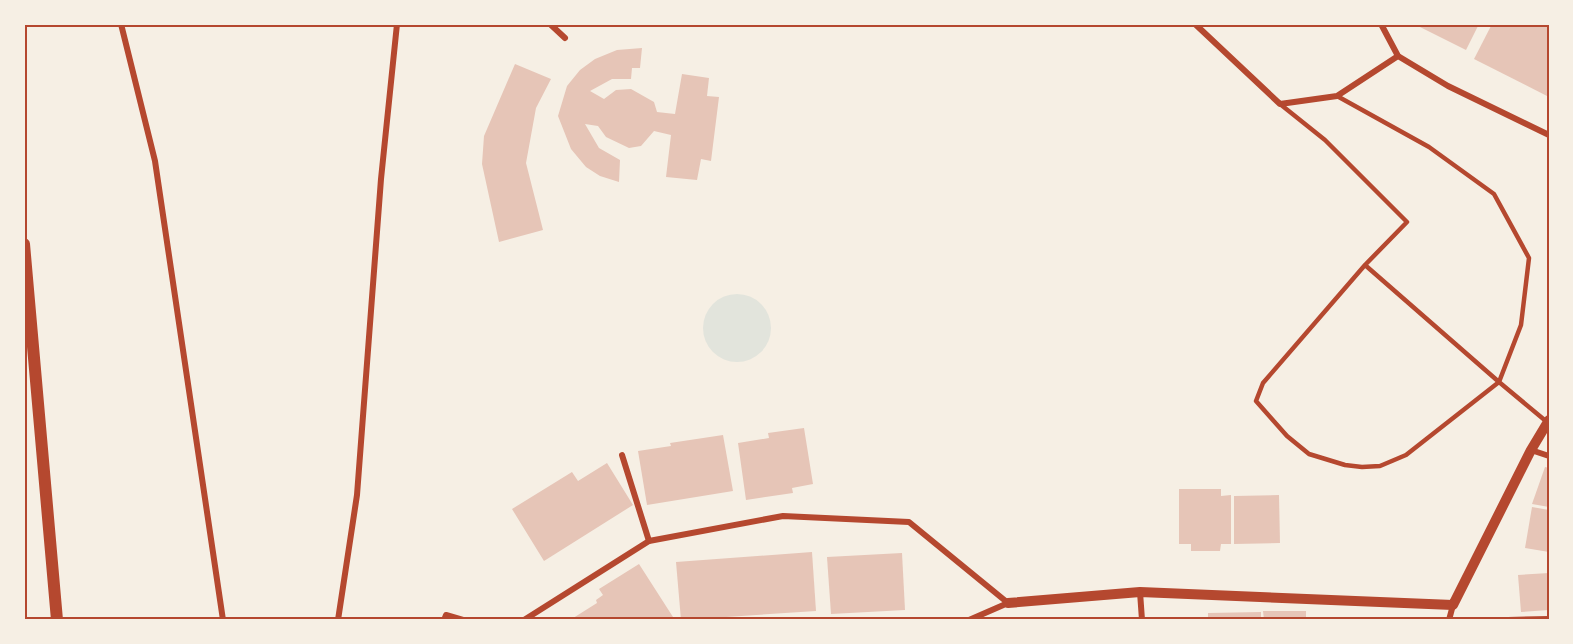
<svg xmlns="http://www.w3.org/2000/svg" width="1573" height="644" viewBox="0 0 1573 644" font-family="Helvetica,sans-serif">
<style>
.green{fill:#e2e4dc}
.building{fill:#e6c5b7}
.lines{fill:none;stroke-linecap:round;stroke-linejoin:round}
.service{stroke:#b5482f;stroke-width:4.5}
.minor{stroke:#b5482f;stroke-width:6}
.tertiary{stroke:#b5482f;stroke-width:10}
.secondary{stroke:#b5482f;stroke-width:12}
.neatline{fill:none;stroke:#b5482f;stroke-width:2}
</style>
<rect width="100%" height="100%" fill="#f6efe4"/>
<circle class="green" cx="737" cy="328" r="34"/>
<g class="building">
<polygon points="1414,24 1479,24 1466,50"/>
<polygon points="1492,24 1549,24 1549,97 1474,59"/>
<polygon points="642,48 640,68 632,68 631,79 612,79 590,91 604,99 616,90 631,89 654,102 657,112 675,114 682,74 709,78 707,96 719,97 711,161 701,159 697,180 666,177 671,135 654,131 641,146 629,148 606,137 598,126 585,124 599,148 620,160 619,182 600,176 586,167 571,149 558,116 567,86 580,70 595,59 617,50"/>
<polygon points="515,64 551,79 536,108 526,163 543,230 499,242 482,164 484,136"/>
<polygon points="804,428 813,484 792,488 793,493 746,500 738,443 769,438 768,433"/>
<polygon points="723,435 733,491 647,505 638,451 671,446 670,443"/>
<polygon points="607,463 633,505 544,561 512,509 572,472 578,481"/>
<polygon points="1545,467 1549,468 1549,507 1532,504"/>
<polygon points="1179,489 1221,489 1221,496 1231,495 1231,544 1221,544 1220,551 1191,551 1191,544 1179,544"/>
<polygon points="1279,495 1280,543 1234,544 1234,496"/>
<polygon points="1532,507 1549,510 1549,552 1525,548"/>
<polygon points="812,552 816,611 681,620 676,562"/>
<polygon points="902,553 905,610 831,614 827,557"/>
<polygon points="639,564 673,617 668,620 570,620 597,603 596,600 603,595 599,589"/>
<polygon points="1549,573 1549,610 1521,612 1518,575"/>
<polygon points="1263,611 1306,611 1306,620 1264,620"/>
<polygon points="1261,612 1261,620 1208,620 1208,613"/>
</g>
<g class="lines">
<g class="service">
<polyline points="1337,96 1429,147 1494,194 1529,258 1521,325 1499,382 1547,422"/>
<polyline points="1280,104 1325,140 1407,222 1365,265 1499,382 1406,455 1380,466 1362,467 1345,465 1309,454 1287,436 1256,401 1263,383 1365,265"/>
</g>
<g class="minor">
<polyline points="121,24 155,161 223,620"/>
<polyline points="550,24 565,38"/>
<polyline points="1195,24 1280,104 1337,96 1398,56"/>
<polyline points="1381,24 1398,56 1448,86 1549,135"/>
<polyline points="1531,450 1549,456"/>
<polyline points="622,455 649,541"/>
<polyline points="1140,592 1142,620"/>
<polyline points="338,620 357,495 381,179 397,24"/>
<polyline points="444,620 446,615 463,620"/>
<polyline points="524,620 649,541 783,516 909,522 1008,603 969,620"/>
<polyline points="1449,620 1453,605"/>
<polyline points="1508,620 1549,619"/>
</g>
<polyline class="tertiary" points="1008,603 1140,592 1453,605 1531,450 1549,420"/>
<polyline class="secondary" points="24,244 57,620"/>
</g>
<rect width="1573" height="644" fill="none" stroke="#f6efe4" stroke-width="51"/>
<rect x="26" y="26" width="1522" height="592" class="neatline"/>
</svg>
